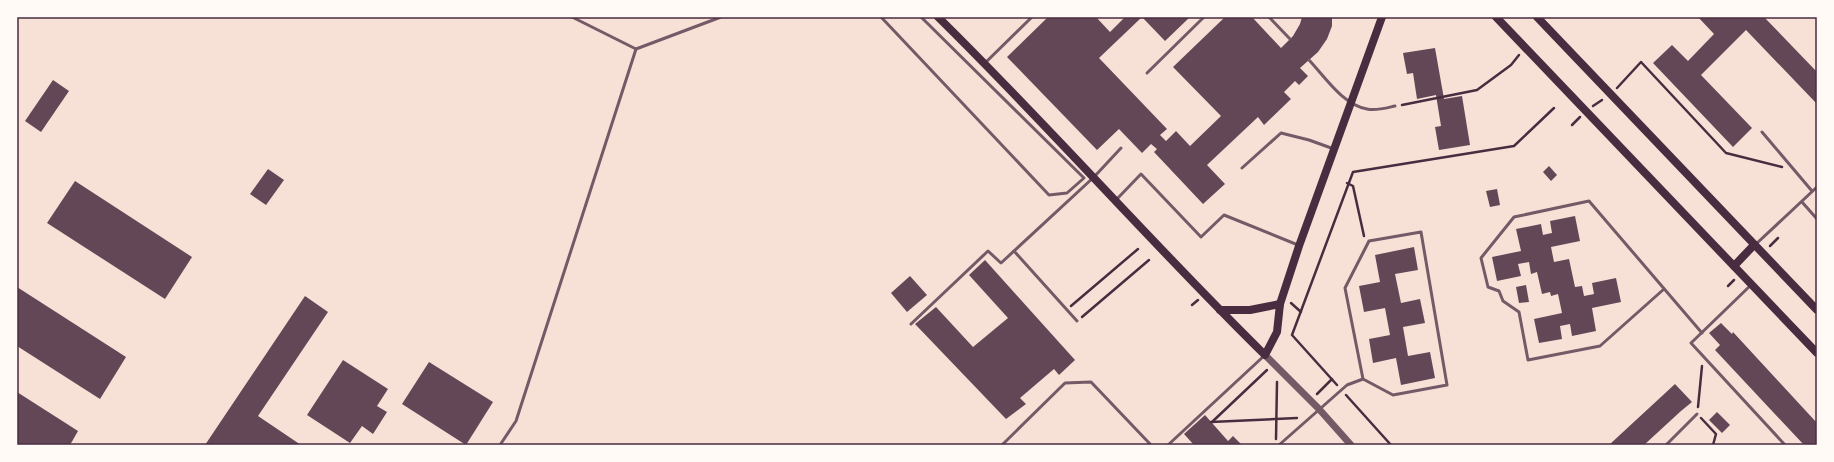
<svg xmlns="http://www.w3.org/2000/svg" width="1834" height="462" viewBox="0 0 1834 462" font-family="Manrope,sans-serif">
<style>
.building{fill:#644757}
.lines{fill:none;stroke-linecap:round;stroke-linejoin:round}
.path{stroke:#4a2c40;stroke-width:2.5}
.service{stroke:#755966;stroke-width:3}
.tertiary{stroke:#755966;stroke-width:7}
.secondary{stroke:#4a2c40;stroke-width:8}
.neatline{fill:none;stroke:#4a2c40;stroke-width:1.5}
</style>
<rect width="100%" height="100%" fill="#f7e1d7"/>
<g class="building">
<polygon points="1048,17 1096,17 1110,32 1125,17 1190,17 1165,41 1142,17 1099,58 1167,129 1160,135 1166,141 1176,131 1190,146 1221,116 1173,67 1225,17 1252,17 1281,48 1293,36 1300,24 1302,17 1332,17 1332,26 1327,39 1318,52 1300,68 1308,76 1299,85 1295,81 1284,92 1291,99 1264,125 1258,117 1207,165 1225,184 1203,204 1154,152 1157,149 1151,144 1142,153 1119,129 1097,150 1007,57"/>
<polygon points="1698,17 1764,17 1817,72 1817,104 1746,30 1701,75 1752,128 1733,147 1653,63 1672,45 1688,61 1714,34"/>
<polygon points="1435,48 1444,99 1462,96 1470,145 1439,150 1435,127 1441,126 1436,95 1417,99 1413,73 1407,74 1403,53"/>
<polygon points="53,80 69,91 41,132 25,121"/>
<polygon points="1549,166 1557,175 1551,181 1543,172"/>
<polygon points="268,169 284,180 266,205 250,194"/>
<polygon points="75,181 192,257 165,299 47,223"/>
<polygon points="1497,189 1500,205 1490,207 1486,191"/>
<polygon points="1575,216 1580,241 1551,247 1554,262 1569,259 1575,287 1582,286 1584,296 1594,294 1592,283 1616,278 1621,302 1592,308 1596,331 1572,336 1570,324 1560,326 1562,339 1539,343 1534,319 1562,313 1558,294 1551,296 1550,292 1542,294 1537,272 1531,274 1529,262 1518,264 1521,276 1497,281 1492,257 1521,251 1516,229 1541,224 1543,235 1547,234 1552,233 1550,221"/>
<polygon points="1414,247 1418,270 1395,274 1401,303 1420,299 1425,323 1403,327 1408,356 1430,352 1435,378 1401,385 1396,358 1373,363 1369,339 1390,335 1385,308 1364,312 1359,286 1380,282 1375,255"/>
<polygon points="985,260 1075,360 1059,375 1054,369 1020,398 1026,404 1006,419 915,324 936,307 973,347 1008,318 969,275"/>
<polygon points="910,276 927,295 907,312 891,293"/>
<polygon points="1526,285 1529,302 1519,303 1516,287"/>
<polygon points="17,287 126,357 100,399 17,346"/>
<polygon points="305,296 328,312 258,416 301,445 205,445"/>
<polygon points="1721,323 1732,334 1733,332 1817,423 1817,445 1804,445 1715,350 1720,345 1709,333"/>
<polygon points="343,360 388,389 377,406 387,412 373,434 362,426 350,443 307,415"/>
<polygon points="429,362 493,402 466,445 402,404"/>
<polygon points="1675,384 1692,402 1681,411 1644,445 1609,445"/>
<polygon points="17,392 78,431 70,445 17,445"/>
<polygon points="1717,412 1730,425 1722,433 1709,420"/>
<polygon points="1205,415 1228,441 1233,436 1242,445 1194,445 1184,434"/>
</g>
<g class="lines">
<g class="path">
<polyline points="1617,88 1641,62 1726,153 1782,167"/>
<polyline points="1402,105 1477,90 1511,65 1519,55"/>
<polyline points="1593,106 1602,100"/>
<polyline points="1572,125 1580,117"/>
<polyline points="1347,183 1353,186 1364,236"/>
<polyline points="1770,246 1778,238"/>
<polyline points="1728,286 1734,280"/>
<polyline points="1291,303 1301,312"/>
<polyline points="1192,305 1198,300"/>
<polyline points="1071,306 1138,249"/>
<polyline points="1082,317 1149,260"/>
<polyline points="1337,385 1292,335 1353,172 1514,146 1554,108"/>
<polyline points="1317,394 1332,379"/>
<polyline points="1346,395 1391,445"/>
<polyline points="1698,407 1702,366"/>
<polyline points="1701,418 1716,434 1713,445"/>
<polyline points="1211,422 1297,418"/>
<polyline points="1212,422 1267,370"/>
<polyline points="1276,439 1277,382"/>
</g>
<g class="service">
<polyline points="572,17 636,49 721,17"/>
<polyline points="881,17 1049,195 1067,193 1084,178 921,17"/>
<polyline points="1269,17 1290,39"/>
<path d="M1309,60C1325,77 1343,105 1367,109C1376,111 1386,108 1395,106"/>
<polyline points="985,63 1032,17"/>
<polyline points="1147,73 1204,17"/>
<polyline points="1762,132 1812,191"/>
<polyline points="1242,168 1281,133 1309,140 1334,149"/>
<polyline points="1116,200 1141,174 1201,237 1224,215 1298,245"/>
<polyline points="1802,202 1817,219"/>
<polygon points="1421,232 1447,385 1393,395 1363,379 1345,288 1369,241"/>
<polyline points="1756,244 1817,187"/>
<polyline points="1014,251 1077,321"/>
<polyline points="1751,285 1691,343 1785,445"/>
<polyline points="1664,289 1600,346 1528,360 1519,312 1503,301 1499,291 1488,287 1481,258 1514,217 1589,201 1702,333"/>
<polyline points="911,324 988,251 1001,263 1094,177 1121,148"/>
<polyline points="500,445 516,421 636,49"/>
<polyline points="1002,445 1065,383 1091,382 1151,445"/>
<polyline points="1168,445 1265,355"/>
<polyline points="1279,445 1347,385 1363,379"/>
<polyline points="1666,445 1697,414"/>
</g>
<polyline class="tertiary" points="1265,355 1319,409 1351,445"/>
<g class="secondary">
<path d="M938,17C1050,127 1153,245 1265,355L1277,332L1280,304L1299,246L1382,17"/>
<polyline points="1496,17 1817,353"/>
<polyline points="1537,17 1817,310"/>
<polyline points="1734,266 1754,245"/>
<polyline points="1220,310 1250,310 1280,304"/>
</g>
</g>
<rect width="1834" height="462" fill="none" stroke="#fffaf5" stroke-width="36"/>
<rect x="18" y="18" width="1798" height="426" class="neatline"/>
</svg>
